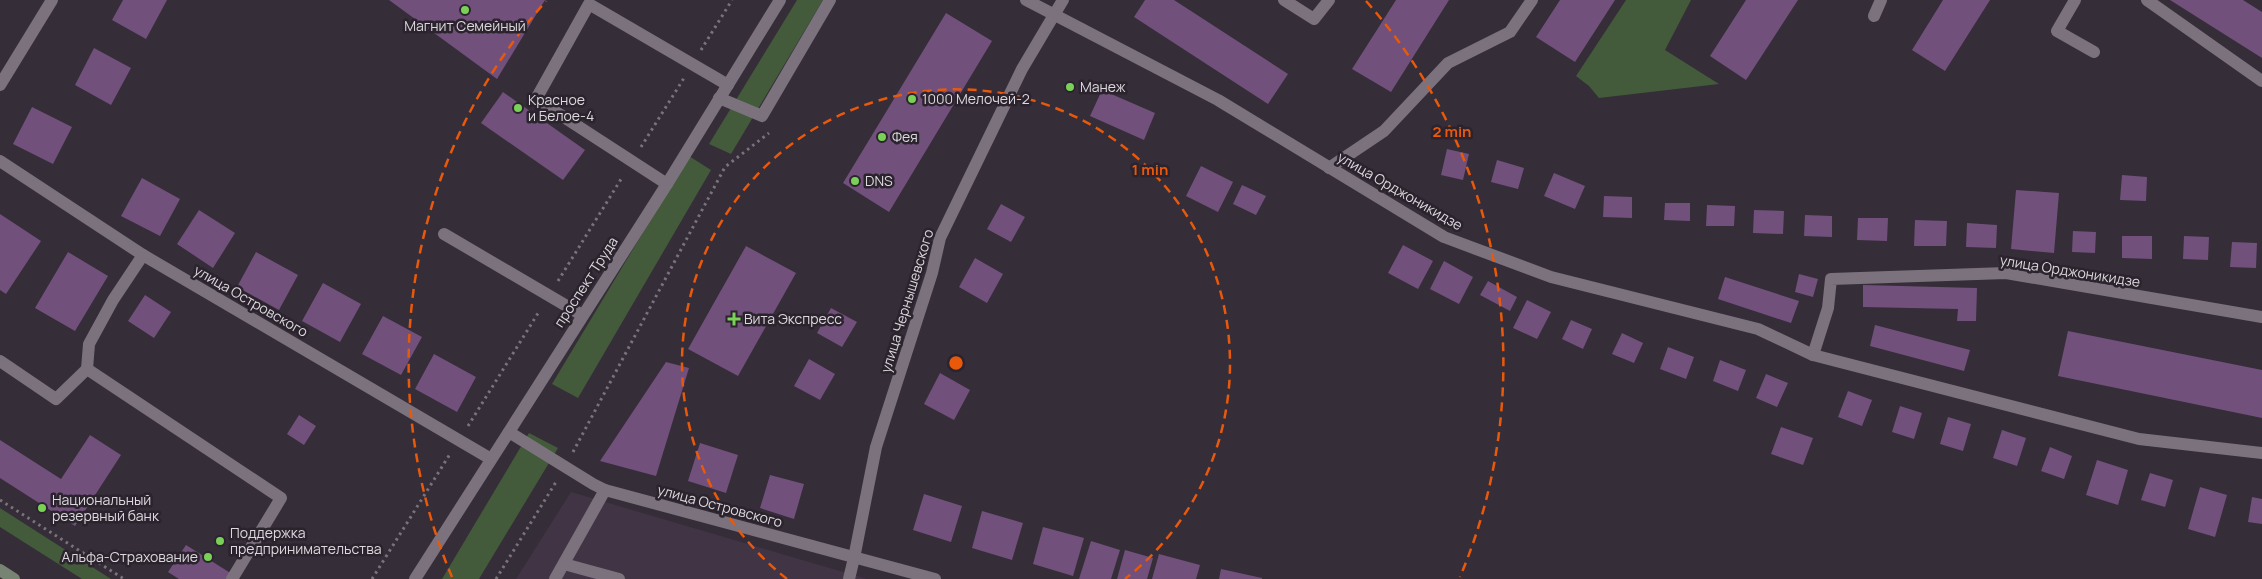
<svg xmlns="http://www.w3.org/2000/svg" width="2262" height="579" viewBox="0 0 2262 579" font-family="Manrope,sans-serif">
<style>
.built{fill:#413545}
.green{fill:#435a3b}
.building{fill:#71507c}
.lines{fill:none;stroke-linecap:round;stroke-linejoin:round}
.path{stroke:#79737c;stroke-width:3;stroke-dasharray:2.5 4;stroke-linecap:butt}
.service{stroke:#7b727e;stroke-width:12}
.minor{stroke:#7b727e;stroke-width:12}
.tertiary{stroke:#7b727e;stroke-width:12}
.secondary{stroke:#788473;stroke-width:12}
.ring{fill:none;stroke:#e8590c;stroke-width:2.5;stroke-dasharray:9 6}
.poi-dot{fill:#7ad157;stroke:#2b232d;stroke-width:2}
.labels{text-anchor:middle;stroke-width:5;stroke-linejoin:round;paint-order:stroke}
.poi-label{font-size:14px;fill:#ddd8de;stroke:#2b232d;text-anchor:start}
.street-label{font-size:14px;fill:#ddd8de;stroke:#2b232d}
.centre{fill:#e8590c;stroke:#2b232d;stroke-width:2.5}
.ring-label{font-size:15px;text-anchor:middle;font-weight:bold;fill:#e8590c;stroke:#2b232d;stroke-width:5;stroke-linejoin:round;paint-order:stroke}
</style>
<rect width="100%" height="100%" fill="#352d38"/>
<polygon class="built" points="571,492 867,579 516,579"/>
<g class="green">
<polygon points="797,0 823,0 731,154 709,144"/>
<polygon points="1626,0 1691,0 1665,50 1719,84 1599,98 1589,86 1576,76"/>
<polygon points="689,156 711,170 578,398 552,384"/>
<polygon points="529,433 558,448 479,579 442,579"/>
<polygon points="0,508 111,579 82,579 0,527"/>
</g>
<g class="building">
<polygon points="123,0 167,0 146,39 112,20"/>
<polygon points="389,0 545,0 497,79"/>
<polygon points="1145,0 1174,0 1288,74 1268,104 1134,17"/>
<polygon points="1396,0 1449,0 1391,92 1352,69"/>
<polygon points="1560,0 1615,0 1575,62 1536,37"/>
<polygon points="1746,0 1798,0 1746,80 1710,56"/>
<polygon points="1943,0 1990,0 1945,71 1912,50"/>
<polygon points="2170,0 2243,0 2262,12 2262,58"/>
<polygon points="946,13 992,41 889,212 843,183"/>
<polygon points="94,48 131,68 111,105 75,85"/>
<polygon points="1102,90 1155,113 1144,140 1090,116"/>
<polygon points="503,92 585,150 563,180 481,123"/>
<polygon points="32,107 72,127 53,164 13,144"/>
<polygon points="1447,149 1469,154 1463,180 1441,175"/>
<polygon points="1497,160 1524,168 1518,189 1491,182"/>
<polygon points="1201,166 1233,182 1218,212 1186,196"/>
<polygon points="1554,173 1585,186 1575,209 1544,196"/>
<polygon points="2122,175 2147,177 2146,201 2120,200"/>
<polygon points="142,178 180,199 160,236 121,216"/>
<polygon points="1242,185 1266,196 1256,215 1233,204"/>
<polygon points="2016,190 2059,193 2054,253 2011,249"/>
<polygon points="1604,196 1632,197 1632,218 1603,217"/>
<polygon points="1665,203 1690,203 1690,221 1664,220"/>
<polygon points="1001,204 1025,217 1011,242 987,229"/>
<polygon points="1707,205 1735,206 1734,226 1706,226"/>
<polygon points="199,210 235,233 213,268 177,244"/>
<polygon points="1754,210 1784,211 1783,234 1753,233"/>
<polygon points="0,214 41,241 6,294 0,290"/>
<polygon points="1805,215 1832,216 1832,237 1804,236"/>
<polygon points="1858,218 1888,218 1887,241 1857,240"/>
<polygon points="1915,220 1947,221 1946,246 1914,246"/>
<polygon points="1967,223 1997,225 1996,248 1966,247"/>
<polygon points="2073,231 2096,232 2095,253 2072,252"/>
<polygon points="2122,236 2152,236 2152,259 2122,258"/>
<polygon points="2184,236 2209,237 2208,260 2183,259"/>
<polygon points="2232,242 2257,243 2256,268 2230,267"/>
<polygon points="1403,245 1433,261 1418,289 1388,273"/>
<polygon points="746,246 796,273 738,376 688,349"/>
<polygon points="68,252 108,276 75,331 35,308"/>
<polygon points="256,252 298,275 279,310 237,287"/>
<polygon points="975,258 1003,274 987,303 959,287"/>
<polygon points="1444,261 1473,277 1459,304 1430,289"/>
<polygon points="1799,274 1818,279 1813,297 1795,292"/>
<polygon points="1725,277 1799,301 1791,323 1718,299"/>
<polygon points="1488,281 1517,297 1510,311 1480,295"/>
<polygon points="323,283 361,304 340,342 302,321"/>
<polygon points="1863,285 1977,288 1976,321 1957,321 1958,309 1863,307"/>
<polygon points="145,295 171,312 154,338 128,321"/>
<polygon points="1527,300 1551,312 1537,339 1513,328"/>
<polygon points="831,308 857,322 842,347 817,333"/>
<polygon points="383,316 422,337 401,375 362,354"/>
<polygon points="1571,320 1592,329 1583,349 1562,339"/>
<polygon points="1875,325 1970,350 1964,371 1870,346"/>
<polygon points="2068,331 2262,370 2262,418 2058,376"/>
<polygon points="1622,333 1643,343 1634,363 1612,354"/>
<polygon points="1668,347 1694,357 1686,379 1660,369"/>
<polygon points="434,354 476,377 457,412 415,389"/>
<polygon points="809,359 835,374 820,400 794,386"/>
<polygon points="1720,360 1746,370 1738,391 1713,381"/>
<polygon points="666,362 689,368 656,476 600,461"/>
<polygon points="940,373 970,390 954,420 924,404"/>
<polygon points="1766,374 1788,383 1777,407 1756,398"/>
<polygon points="1848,391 1872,400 1862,426 1838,417"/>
<polygon points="1900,406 1922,413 1914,439 1892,432"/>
<polygon points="299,415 316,426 304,445 287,434"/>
<polygon points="1948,417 1971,424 1963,451 1940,444"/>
<polygon points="1781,427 1813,438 1803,465 1771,454"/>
<polygon points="2002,430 2026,438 2017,466 1993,458"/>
<polygon points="90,435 121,455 75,526 0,478 0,440 61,479"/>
<polygon points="700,443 738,455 726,493 688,481"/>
<polygon points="2050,447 2072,456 2064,479 2041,471"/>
<polygon points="2097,460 2128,470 2118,505 2086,495"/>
<polygon points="2150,473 2173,480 2165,507 2141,500"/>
<polygon points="770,475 804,484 794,519 760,508"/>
<polygon points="2200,487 2227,495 2215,537 2188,529"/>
<polygon points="924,494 962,506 951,542 913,530"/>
<polygon points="2252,497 2262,499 2262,524 2248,522"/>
<polygon points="982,511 1023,523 1012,560 972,548"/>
<polygon points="1043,527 1084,538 1073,576 1033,564"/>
<polygon points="1091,541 1120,550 1111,579 1079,579"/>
<polygon points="186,545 232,574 228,579 179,579 168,572"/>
<polygon points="1125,550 1153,558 1147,579 1117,579"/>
<polygon points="1159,554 1200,565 1196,579 1152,579"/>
<polygon points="1221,569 1262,578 1262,579 1219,579"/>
</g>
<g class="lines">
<g class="path">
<polyline points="701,50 732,0"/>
<polyline points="641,147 684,78"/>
<polyline points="558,281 623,176"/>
<polyline points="468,426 540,310"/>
<polyline points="573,452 725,167 769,133"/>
<polyline points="0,500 124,579"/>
<polyline points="372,579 450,454"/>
<polyline points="496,579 556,482"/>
</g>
<g class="service">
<polyline points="1284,0 1314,19 1329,0"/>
<polyline points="2075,0 2057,31 2094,52"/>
<polyline points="2147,0 2262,81"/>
<polyline points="1054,15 1063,0"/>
<polyline points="1874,16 1881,0"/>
<polyline points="719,98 762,116 830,0"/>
<polyline points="1329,168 1384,131 1448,63 1510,32 1532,0"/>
<polyline points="667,184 536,99 589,4 728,85"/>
<polyline points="444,234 582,315"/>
<polyline points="1813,355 1828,308 1831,279 2006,273 2262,317"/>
<polyline points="0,361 56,399 87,369 281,498 232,579"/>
<polyline points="87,369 89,344 113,300 143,255"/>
<polyline points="564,564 619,579"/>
<polyline points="555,579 605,490"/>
<polyline points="849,579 854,558"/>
</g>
<g class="minor">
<polyline points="1026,0 1218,100 1444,237 1551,277 1758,329 1813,355 2139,439 2262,453"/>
<polyline points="0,85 52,0"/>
<polyline points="0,161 143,255 491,459"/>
<polyline points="509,432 593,484 605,490 935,579"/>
<polyline points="854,558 876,447 932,273 940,238 1022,69 1054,15"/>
</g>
<polyline class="tertiary" points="415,579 667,184 780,0"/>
<polyline class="secondary" points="0,570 14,579"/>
</g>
<g class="ring">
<path d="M787 579A274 274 0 1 1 1125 579"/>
<path d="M452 577A547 547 0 0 1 546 1M1366 1A547 547 0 0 1 1460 577"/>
</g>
<g class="poi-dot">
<circle cx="465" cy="10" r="5"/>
<circle cx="1070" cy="87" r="5"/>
<circle cx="912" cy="99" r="5"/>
<circle cx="518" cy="108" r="5"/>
<circle cx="882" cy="137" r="5"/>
<circle cx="855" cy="181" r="5"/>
<path d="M731.5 311.5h5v5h5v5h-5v5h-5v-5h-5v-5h5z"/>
<circle cx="42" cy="508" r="5"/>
<circle cx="220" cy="541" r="5"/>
<circle cx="208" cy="557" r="5"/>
</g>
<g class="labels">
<g class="poi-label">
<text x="465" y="31" text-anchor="middle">Магнит Семейный</text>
<text x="1080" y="92">Манеж</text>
<text x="922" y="104">1000 Мелочей-2</text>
<text x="528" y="105">Красное<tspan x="528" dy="16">и Белое-4</tspan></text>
<text x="892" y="142">Фея</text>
<text x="865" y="186">DNS</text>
<text x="744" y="324">Вита Экспресс</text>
<text x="52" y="505">Национальный<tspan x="52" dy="16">резервный банк</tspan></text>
<text x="230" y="538">Поддержка<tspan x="230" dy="16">предпринимательства</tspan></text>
<text x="198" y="562" text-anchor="end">Альфа-Страхование</text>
</g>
<g class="street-label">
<text transform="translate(1400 191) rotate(30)" y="5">улица Орджоникидзе</text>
<text transform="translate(2070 271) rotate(9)" y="5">улица Орджоникидзе</text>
<text transform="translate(586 282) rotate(-57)" y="5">проспект Труда</text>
<text transform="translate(251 301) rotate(30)" y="5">улица Островского</text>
<text transform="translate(907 301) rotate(-73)" y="5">улица Чернышевского</text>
<text transform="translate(720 506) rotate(15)" y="5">улица Островского</text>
</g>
</g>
<circle cx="956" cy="363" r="8" class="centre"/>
<g class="ring-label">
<text x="1452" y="137">2 min</text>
<text x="1150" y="175">1 min</text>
</g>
</svg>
